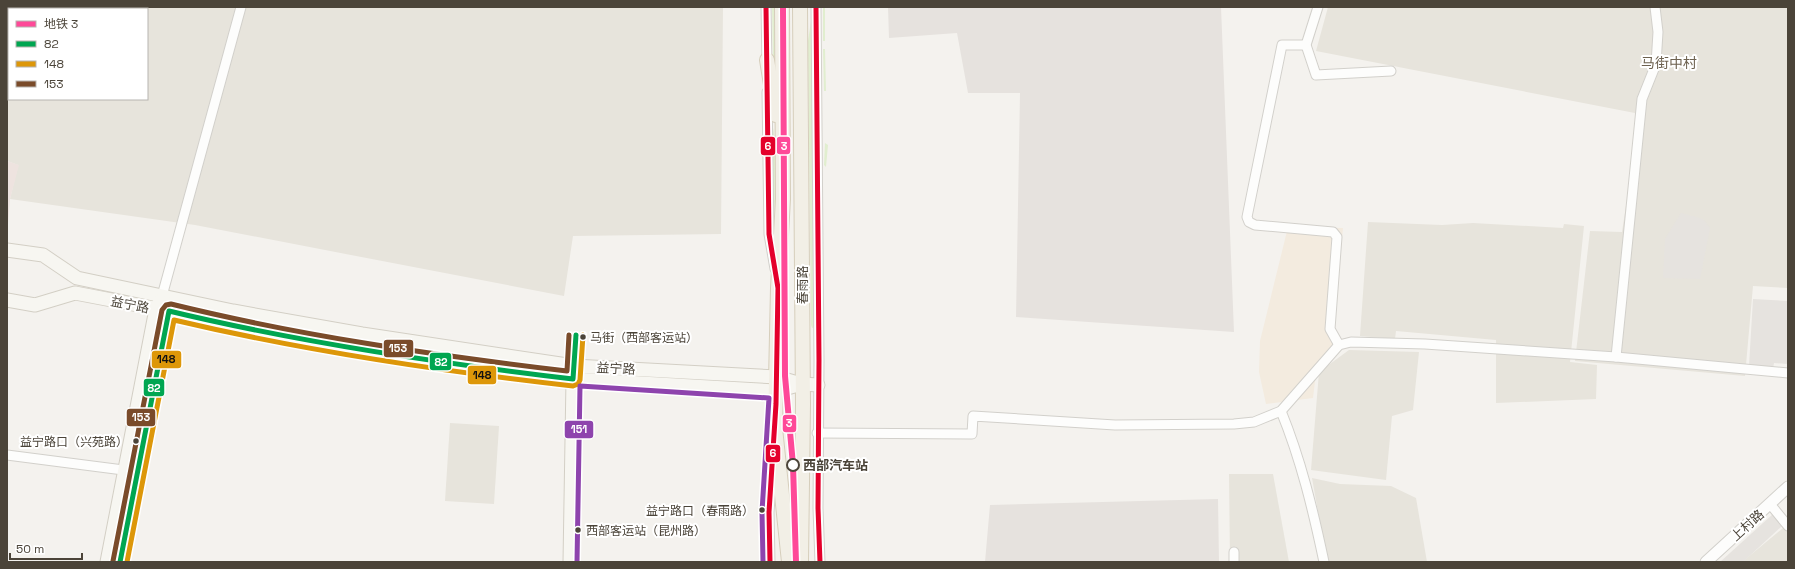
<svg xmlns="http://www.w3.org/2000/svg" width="1795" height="569" viewBox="0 0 1795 569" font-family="'Space Grotesk','Noto Sans SC',sans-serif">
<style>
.residential{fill:#e7e4dc;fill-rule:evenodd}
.commercial{fill:#f3ebdf}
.industrial{fill:#e6e2de}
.medical{fill:#eee3df}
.green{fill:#e1eecf}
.parking{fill:#e6e3df}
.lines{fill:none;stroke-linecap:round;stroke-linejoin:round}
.minor-casing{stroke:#d2d0cb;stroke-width:11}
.tertiary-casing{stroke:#d2d0cb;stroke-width:13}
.secondary-casing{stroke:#d3cfc5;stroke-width:15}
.primary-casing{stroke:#d6cebb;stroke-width:16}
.minor{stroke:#fdfdfc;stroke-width:9}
.tertiary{stroke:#fdfdfc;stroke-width:11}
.secondary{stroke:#f7f6f1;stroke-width:13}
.primary{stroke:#f2efe6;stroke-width:14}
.bus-1-casing{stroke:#fff;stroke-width:8}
.bus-2-casing{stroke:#fff;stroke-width:8}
.bus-3-casing{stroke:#fff;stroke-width:8}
.bus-4-casing{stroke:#fff;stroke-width:8}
.bus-5-casing{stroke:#fff;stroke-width:8}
.bus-1{stroke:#00a651;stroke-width:5}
.bus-2{stroke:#dd9709;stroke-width:5}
.bus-3{stroke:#7a4b2a;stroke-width:5}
.bus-4{stroke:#e4002b;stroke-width:5}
.bus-5{stroke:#8e44ad;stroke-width:5}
.metro-1-casing{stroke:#fff;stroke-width:9}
.metro-1{stroke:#fe4998;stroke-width:6}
.bus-dot{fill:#4b4439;stroke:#fff;stroke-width:1.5}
.stop-dot{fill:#fff;stroke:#4b4439;stroke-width:2}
.labels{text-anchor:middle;stroke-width:4;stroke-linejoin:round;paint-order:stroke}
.bus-label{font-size:12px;fill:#4b4439;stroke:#fff;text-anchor:start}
.street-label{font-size:13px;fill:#4b4439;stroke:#fff}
.stop-label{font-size:13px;font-weight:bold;fill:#4b4439;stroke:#fff;text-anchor:start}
.neighbourhood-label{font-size:14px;fill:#6e6250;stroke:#fff}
.line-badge{stroke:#fff;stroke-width:1.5}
.badge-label{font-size:11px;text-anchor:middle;font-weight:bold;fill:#fff}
.pale-badge-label{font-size:11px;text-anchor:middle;font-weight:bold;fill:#111}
</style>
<rect width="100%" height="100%" fill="#f4f2ee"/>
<g class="residential">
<path d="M7,7H723L721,234L573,236L564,296L195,225L10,199L18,165L7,161ZM9,9H147V99H9Z"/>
<polygon points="1328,7 1788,7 1788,288 1753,286 1745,376 1575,361 1590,231 1622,232 1640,114 1316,51"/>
<polygon points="1368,222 1442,225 1473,223 1563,228 1564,224 1584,226 1570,362 1597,365 1596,399 1496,403 1496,340 1396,331 1395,339 1360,336"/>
<polygon points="1349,350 1419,352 1413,410 1392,416 1386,480 1311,470 1319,372"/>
<polygon points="450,423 499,426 494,504 445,501"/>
<polygon points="1229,474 1273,474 1289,562 1230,562"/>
<polygon points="1312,478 1340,484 1391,486 1416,498 1427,562 1327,562"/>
<polygon points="1788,524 1788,562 1742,562"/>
</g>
<polygon class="commercial" points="1288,227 1343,228 1333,338 1333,357 1316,373 1313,398 1266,404 1259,372 1260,341"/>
<g class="industrial">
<polygon points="888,7 1221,7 1234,332 1016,317 1020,93 968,93 957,33 889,38"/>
<polygon points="1218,499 1219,562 985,562 990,505"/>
</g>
<polygon class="medical" points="7,161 19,165 10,199 7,237"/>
<g class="green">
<polygon points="772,7 778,7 776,78 773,57"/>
<rect x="823" y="7" width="2" height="34"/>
<polygon points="811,21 813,21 815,327 812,328 811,325 808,41"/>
<polygon points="823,49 825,49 826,91 824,91"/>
<path d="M772,121C778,154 777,189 773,222Z"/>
<polygon points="825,143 828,145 826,167 824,165"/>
</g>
<g class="parking">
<polygon points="1681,213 1703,219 1710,228 1700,279 1663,278 1665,239"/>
<polygon points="1753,299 1788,301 1788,364 1774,363 1773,369 1749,366"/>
<polygon points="1773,514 1782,526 1743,562 1720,562"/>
</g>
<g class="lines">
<g class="minor-casing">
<g id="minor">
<polyline points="766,7 767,66"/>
<polyline points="816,7 819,360 818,508 820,562"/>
<polyline points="1318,7 1306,45 1316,75 1391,71"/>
<polyline points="1306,45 1282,45 1247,217 1249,222 1255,225 1333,232 1337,237 1330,329 1339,345"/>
<polyline points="767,92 769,234 775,269"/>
<polyline points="162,296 241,7"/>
<polyline points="1616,357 1642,99 1656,64 1658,32 1655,7"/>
<path d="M1281,411C1301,460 1313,510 1324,562"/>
<polyline points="817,433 972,434 973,416 1115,425 1234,424 1254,422 1281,411 1339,345 1351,342 1425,344 1616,357 1788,373"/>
<polyline points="7,455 131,471"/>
<polyline points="1770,504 1788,526"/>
<polyline points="1234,552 1234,562"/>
<polyline points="770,562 769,512 773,457"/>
</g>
</g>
<g class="tertiary-casing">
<polyline id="tertiary" points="1706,562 1788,487"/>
</g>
<g class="secondary-casing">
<g id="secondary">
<polyline points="7,250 43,255 77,278 233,311 362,334 574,366 777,377 801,384"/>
<polyline points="7,300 35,305 75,293 169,311 232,327 462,366 573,379 776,391 802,384 818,385"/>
<polyline points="107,562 156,309 160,301"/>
<polyline points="120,562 169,311 166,303"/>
<polyline points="570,562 573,379"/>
</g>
</g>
<g class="primary-casing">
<g id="primary">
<polyline points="782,7 783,199 778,288 775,428 789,562"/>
<polyline points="800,7 803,404 801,562"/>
<polyline points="767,60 776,115"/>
</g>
</g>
<use href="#minor" class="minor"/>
<use href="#tertiary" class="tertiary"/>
<use href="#secondary" class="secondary"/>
<use href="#primary" class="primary"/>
<g class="bus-1-casing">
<path id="bus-1" d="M120,562L169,311C302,343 437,363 573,379L576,335"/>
</g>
<g class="bus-2-casing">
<path id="bus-2" d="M127,562L174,320C305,351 439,371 573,386L578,384L580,380L583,335"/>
</g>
<g class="bus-3-casing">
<path id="bus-3" d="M113,561L162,310L166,305L171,304C301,336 433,355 567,371L569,335"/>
</g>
<g class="bus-4-casing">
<g id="bus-4">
<polyline points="766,7 769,234 778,288 776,404 769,512 770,562"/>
<polyline points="816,7 819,360 818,508 820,562"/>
</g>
</g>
<g class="bus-5-casing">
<polyline id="bus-5" points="577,562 580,386 769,398 762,512 763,562"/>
</g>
<use href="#bus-1" class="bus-1"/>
<use href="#bus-2" class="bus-2"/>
<use href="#bus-3" class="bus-3"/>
<use href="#bus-4" class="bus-4"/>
<use href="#bus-5" class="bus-5"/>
<g class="metro-1-casing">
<polyline id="metro-1" points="783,7 785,376 793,465 796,562"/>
</g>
<use href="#metro-1" class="metro-1"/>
</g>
<g class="bus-dot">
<circle cx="583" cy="337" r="3.5"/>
<circle cx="136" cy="441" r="3.5"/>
<circle cx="762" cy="510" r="3.5"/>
<circle cx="578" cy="530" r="3.5"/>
</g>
<circle class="stop-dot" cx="793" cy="465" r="6"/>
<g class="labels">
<g class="bus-label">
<text x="590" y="342">马街（西部客运站）</text>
<text x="128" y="446" text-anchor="end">益宁路口（兴苑路）</text>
<text x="754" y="515" text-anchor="end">益宁路口（春雨路）</text>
<text x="586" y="535">西部客运站（昆州路）</text>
</g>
<g class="street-label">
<text transform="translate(802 285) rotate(-90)" y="5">春雨路</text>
<text transform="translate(130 304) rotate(11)" y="5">益宁路</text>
<text transform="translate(616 368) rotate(3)" y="5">益宁路</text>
<text transform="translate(1747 525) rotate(-42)" y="5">上村路</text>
</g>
<g class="stop-label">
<text x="803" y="470">西部汽车站</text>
</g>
<g class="neighbourhood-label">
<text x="1669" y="68">马街中村</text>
</g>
</g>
<g class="line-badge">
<rect x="776" y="136" width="15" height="19" rx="4" fill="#fe4998"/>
<rect x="760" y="136" width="16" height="20" rx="4" fill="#e4002b"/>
<rect x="383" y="339" width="31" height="19" rx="4" fill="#7a4b2a"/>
<rect x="151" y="350" width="31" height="19" rx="4" fill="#dd9709"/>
<rect x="429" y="352" width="23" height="19" rx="4" fill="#00a651"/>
<rect x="467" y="365" width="30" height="20" rx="4" fill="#dd9709"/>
<rect x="143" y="378" width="22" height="19" rx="4" fill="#00a651"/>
<rect x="126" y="408" width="30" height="19" rx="4" fill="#7a4b2a"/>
<rect x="782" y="414" width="15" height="19" rx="4" fill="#fe4998"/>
<rect x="564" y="420" width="30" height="19" rx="4" fill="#8e44ad"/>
<rect x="765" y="444" width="16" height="19" rx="4" fill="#e4002b"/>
</g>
<g class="badge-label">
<text x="784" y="150">3</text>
<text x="768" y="150">6</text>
<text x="398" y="352">153</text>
<text x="441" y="366">82</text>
<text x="154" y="392">82</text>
<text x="141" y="421">153</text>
<text x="789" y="427">3</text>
<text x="579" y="433">151</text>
<text x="773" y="457">6</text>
</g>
<g class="pale-badge-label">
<text x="166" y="363">148</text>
<text x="482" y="379">148</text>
</g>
<rect width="1795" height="569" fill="none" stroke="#4b4439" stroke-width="16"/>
<rect x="8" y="8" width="140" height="92" fill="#ffffff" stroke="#b7b4b0"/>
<rect x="16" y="21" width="20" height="6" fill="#fe4998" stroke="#b7b4b0"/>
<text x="44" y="28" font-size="12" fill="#4b4439">地铁 3</text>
<rect x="16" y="41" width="20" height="6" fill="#00a651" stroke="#b7b4b0"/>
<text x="44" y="48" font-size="12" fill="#4b4439">82</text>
<rect x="16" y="61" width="20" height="6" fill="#dd9709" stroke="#b7b4b0"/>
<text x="44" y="68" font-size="12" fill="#4b4439">148</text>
<rect x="16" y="81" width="20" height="6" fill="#7a4b2a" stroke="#b7b4b0"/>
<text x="44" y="88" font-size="12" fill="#4b4439">153</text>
<path d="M10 553v6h72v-6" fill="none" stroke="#4b4439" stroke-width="2"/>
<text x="16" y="553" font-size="12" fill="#4b4439" stroke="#ffffff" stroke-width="3" paint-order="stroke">50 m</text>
</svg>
